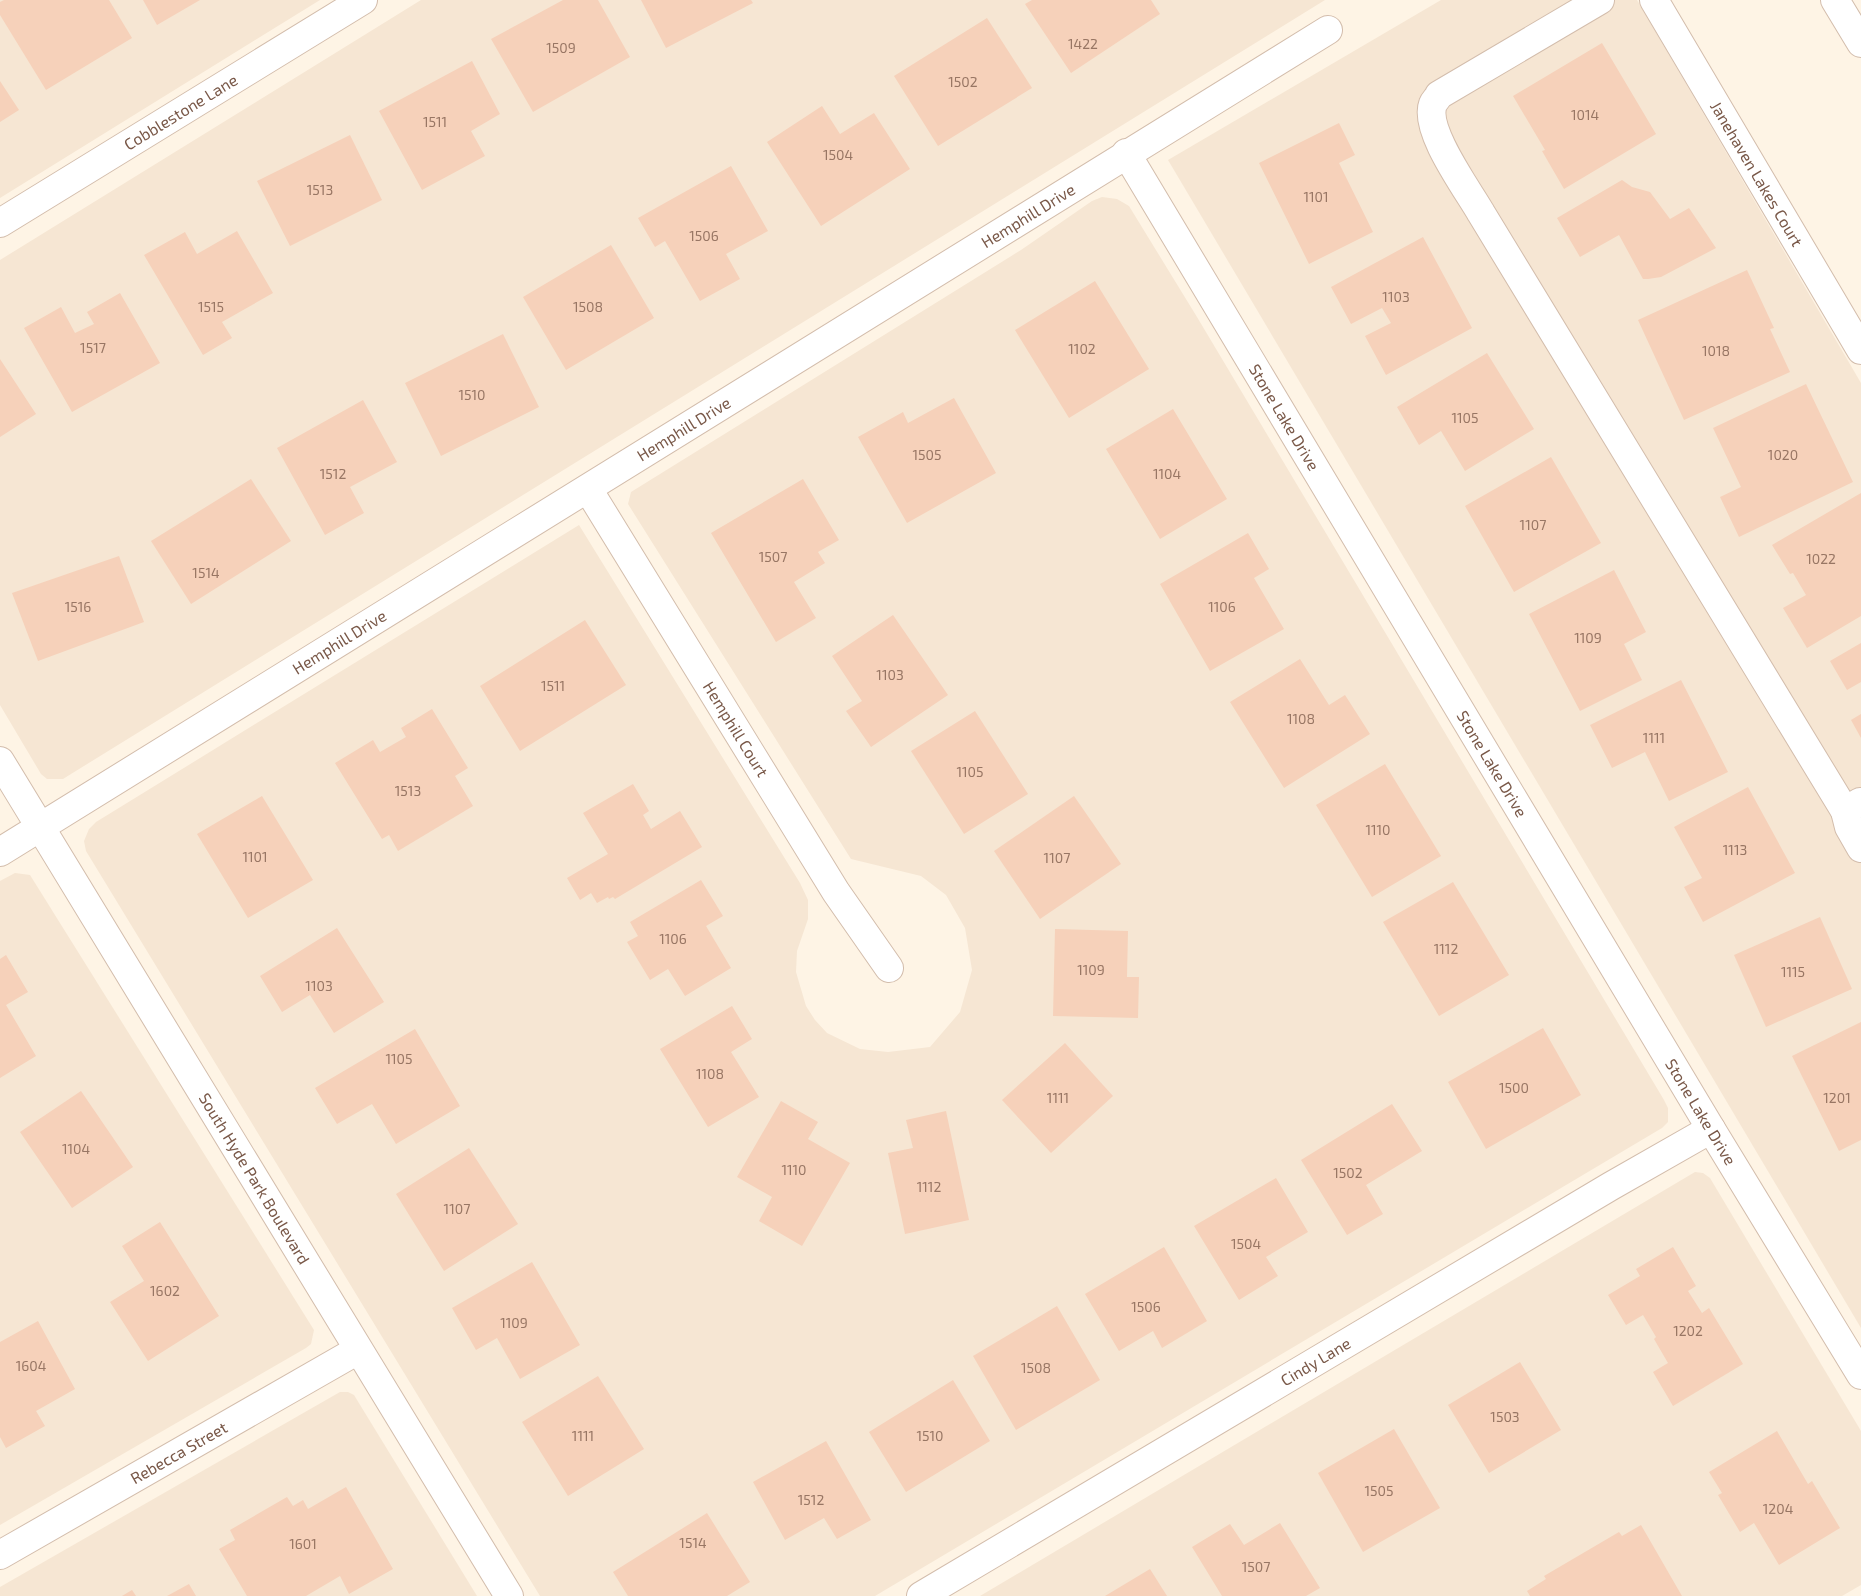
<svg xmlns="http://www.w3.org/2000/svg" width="1861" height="1596" viewBox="0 0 1861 1596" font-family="'Exo 2',sans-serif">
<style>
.residential{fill:#f6e6d3}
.building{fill:#f6d1ba}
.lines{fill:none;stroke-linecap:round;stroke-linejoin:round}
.minor-casing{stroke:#d3bdac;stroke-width:30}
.minor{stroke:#fff;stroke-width:28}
.labels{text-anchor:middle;stroke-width:5;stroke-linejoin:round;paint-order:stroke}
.number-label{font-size:14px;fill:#987664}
.street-label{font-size:16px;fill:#795848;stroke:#fff8ed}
</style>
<rect width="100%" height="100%" fill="#fef4e5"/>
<g class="residential">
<polygon points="0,0 320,0 0,198"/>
<polygon points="421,0 1325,0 71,774 63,779 47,779 41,774 0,705 0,260"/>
<polygon points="1441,0 1637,0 1861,383 1861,1328 1168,160"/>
<polygon points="1102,197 1117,199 1129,206 1197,317 1664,1100 1668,1108 1668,1122 1662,1128 875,1596 540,1596 86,851 84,841 89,829 96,822 579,525 800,883 808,900 808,919 797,951 796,972 806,1006 815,1020 827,1033 860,1049 888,1052 930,1047 960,1012 972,970 965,928 946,895 921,876 851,859 628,504 631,492 1021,250 1092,201"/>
<polygon points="15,873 30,875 314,1330 311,1344 306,1348 0,1525 0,881"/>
<polygon points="1695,1172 1703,1173 1710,1178 1861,1431 1861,1585 1842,1596 980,1596"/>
<polygon points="340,1392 348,1392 354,1395 477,1596 0,1596 0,1587"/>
</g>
<g class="building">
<polygon points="4,0 109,0 132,38 46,90 0,15 0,2"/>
<polygon points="143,0 200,0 157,25"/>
<polygon points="563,0 598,0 630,57 533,112 491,39"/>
<polygon points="641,0 751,0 753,3 666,48"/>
<polygon points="1032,0 1151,0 1160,14 1071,73 1025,4"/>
<polygon points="987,18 1032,88 938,146 894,76"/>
<polygon points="1602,43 1656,134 1564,189 1542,151 1545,150 1513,96"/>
<polygon points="472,61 500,114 471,131 485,156 422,190 379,111"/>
<polygon points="0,81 19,110 0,122"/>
<polygon points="822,106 840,134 874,113 910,169 821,226 767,142"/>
<polygon points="1339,123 1355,155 1339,163 1373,232 1309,264 1259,163"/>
<polygon points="350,135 382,200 290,246 257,181"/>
<polygon points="731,166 768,231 726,254 740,279 700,301 665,241 655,247 638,218"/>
<polygon points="1622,180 1632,187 1650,192 1670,219 1689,208 1716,248 1661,277 1648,279 1643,279 1619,235 1580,257 1557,218"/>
<polygon points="237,231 273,293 222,322 232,338 203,355 144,255 185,232 197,254"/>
<polygon points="1423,237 1472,328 1386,375 1365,336 1391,323 1382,308 1351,324 1331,287"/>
<polygon points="611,245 654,318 566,370 523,297"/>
<polygon points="1747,270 1774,328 1770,329 1790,372 1684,420 1638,320"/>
<polygon points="1095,281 1149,369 1069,418 1015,330"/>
<polygon points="120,293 160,363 72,412 24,328 61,307 75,333 94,324 87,312"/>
<polygon points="503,334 539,407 441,456 405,383"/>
<polygon points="1487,353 1534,429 1465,471 1441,431 1419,445 1397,407"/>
<polygon points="0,359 36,414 0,437"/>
<polygon points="1806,384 1853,482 1739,537 1720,497 1741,487 1713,428"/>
<polygon points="954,398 996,473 907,523 858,437 903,412 908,423"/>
<polygon points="363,400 397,462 350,487 364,513 325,535 277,448"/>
<polygon points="1173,409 1227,499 1160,539 1106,449"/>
<polygon points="1551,457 1601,543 1514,592 1465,506"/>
<polygon points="251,479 291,541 191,604 151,541"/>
<polygon points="803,479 839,540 818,552 825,563 794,582 816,618 776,642 711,533"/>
<polygon points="1861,493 1861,616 1807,648 1783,608 1806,595 1793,573 1790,574 1772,545"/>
<polygon points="1248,533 1269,569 1254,578 1284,629 1210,671 1160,584"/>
<polygon points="119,556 144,622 38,661 12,593"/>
<polygon points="1614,570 1646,632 1624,644 1642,680 1580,711 1529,614"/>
<polygon points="893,615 948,695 871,747 846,711 862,701 832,656"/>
<polygon points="585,620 626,685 520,751 480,686"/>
<polygon points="1861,643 1861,682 1847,690 1830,661"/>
<polygon points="1300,659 1329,705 1345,695 1370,734 1284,788 1230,702"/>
<polygon points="1681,680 1728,772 1669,801 1645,752 1612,768 1590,725"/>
<polygon points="432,709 468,768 455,776 473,806 398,851 389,835 382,839 335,763 373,740 380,752 406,737 401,728"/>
<polygon points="975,711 1028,794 964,834 911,751"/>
<polygon points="1861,714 1861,738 1851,720"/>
<polygon points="1385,764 1441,856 1372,897 1316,805"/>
<polygon points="633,784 649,811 643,815 651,829 680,811 702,847 615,899 613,897 609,899 608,897 597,903 591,893 580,900 567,878 608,854 583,813"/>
<polygon points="1748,787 1795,873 1703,922 1684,887 1702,878 1674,827"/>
<polygon points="262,796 313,880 248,918 197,834"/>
<polygon points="1074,796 1121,864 1040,919 994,851"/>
<polygon points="701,880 723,916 706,926 731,968 685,996 668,969 650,980 627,942 638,936 630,922"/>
<polygon points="1453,882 1509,975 1439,1016 1383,922"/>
<polygon points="1820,917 1852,989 1766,1027 1734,955"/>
<polygon points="337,928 384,1002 334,1033 310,995 282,1012 260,976"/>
<polygon points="1055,929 1128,931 1127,977 1139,977 1138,1018 1053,1016"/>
<polygon points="6,955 28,992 6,1005 36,1056 0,1078 0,959"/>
<polygon points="732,1006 752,1039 731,1052 759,1097 708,1127 660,1049"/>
<polygon points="1861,1022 1861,1140 1839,1151 1792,1056"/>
<polygon points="1543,1028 1581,1095 1486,1149 1448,1082"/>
<polygon points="415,1029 460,1106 396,1144 372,1104 337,1124 315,1088"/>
<polygon points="1065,1043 1113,1096 1051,1153 1002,1100"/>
<polygon points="81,1091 133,1167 72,1208 20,1132"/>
<polygon points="781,1101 818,1122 808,1139 850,1163 802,1246 759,1221 772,1197 737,1177"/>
<polygon points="1392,1104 1422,1151 1366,1185 1383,1214 1347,1235 1301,1160"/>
<polygon points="946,1111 969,1220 905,1234 888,1153 913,1148 906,1120"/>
<polygon points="469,1148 518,1224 444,1271 396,1194"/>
<polygon points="1276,1178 1308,1232 1266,1257 1278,1276 1239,1300 1194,1226"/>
<polygon points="160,1222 219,1316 148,1361 110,1302 144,1281 122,1246"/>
<polygon points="1164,1247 1207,1321 1162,1348 1153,1331 1119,1351 1085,1294"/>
<polygon points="1673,1247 1696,1286 1688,1291 1702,1313 1709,1308 1743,1364 1673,1406 1653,1372 1668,1363 1654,1339 1656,1337 1643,1315 1626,1325 1608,1295 1640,1276 1636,1269"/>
<polygon points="532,1262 580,1345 520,1379 497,1338 476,1350 452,1308"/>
<polygon points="1057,1306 1100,1380 1016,1430 973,1356"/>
<polygon points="38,1321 75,1389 36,1411 45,1426 6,1448 0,1437 0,1342"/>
<polygon points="1520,1362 1561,1430 1489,1473 1448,1405"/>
<polygon points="598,1376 644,1449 568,1496 522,1422"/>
<polygon points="953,1380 990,1441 906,1492 869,1432"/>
<polygon points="1394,1429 1440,1508 1363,1552 1318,1473"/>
<polygon points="1777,1431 1808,1484 1812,1481 1840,1528 1779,1565 1754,1523 1740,1532 1718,1495 1722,1493 1709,1472"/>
<polygon points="826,1441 871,1520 837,1539 824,1518 785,1540 753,1482"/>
<polygon points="346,1487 393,1569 349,1594 340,1576 306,1596 247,1596 219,1549 235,1540 230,1530 287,1497 293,1506 303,1500 308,1509"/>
<polygon points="707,1513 750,1582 727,1596 628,1596 613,1572"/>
<polygon points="1280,1523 1320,1588 1306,1596 1222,1596 1192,1547 1230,1524 1244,1545"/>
<polygon points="1641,1525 1682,1596 1530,1596 1527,1591 1546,1579 1544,1576 1619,1532 1622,1536"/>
<polygon points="1150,1569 1167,1596 1105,1596"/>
<polygon points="189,1584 196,1596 167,1596"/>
<polygon points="132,1590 136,1596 122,1596"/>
</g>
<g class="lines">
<g class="minor-casing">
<g id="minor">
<path d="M1600,0L1439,95C1438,98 1434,101 1433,104C1423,130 1468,190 1481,213L1845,811"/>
<path id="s1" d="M1654,0L1861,350"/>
<polyline points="1835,0 1861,43"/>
<path id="s2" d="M1126,153L1711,1129L1861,1375"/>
<path id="s3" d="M0,223L363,0"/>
<path id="s4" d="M588,489L836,892L889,968"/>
<path id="s5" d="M0,761L509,1596"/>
<polyline points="1860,802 1845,811 1849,827 1861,848"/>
<path id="s6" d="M0,852L1328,30"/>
<path id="s7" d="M0,1555L358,1350"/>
<path id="s8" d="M921,1596L1611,1186L1711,1129"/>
</g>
</g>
<use href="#minor" class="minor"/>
</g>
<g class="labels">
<g class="number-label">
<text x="1083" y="49">1422</text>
<text x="561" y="53">1509</text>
<text x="963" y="87">1502</text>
<text x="1585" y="120">1014</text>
<text x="435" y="127">1511</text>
<text x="838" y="160">1504</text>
<text x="320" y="195">1513</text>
<text x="1316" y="202">1101</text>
<text x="704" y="241">1506</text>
<text x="1396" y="302">1103</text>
<text x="211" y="312">1515</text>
<text x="588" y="312">1508</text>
<text x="93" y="353">1517</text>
<text x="1082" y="354">1102</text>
<text x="1716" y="356">1018</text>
<text x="472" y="400">1510</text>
<text x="1465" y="423">1105</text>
<text x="927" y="460">1505</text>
<text x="1783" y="460">1020</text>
<text x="333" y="479">1512</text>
<text x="1167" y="479">1104</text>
<text x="1533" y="530">1107</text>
<text x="773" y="562">1507</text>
<text x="1821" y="564">1022</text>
<text x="206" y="578">1514</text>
<text x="78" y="612">1516</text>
<text x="1222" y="612">1106</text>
<text x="1588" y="643">1109</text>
<text x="890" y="680">1103</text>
<text x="553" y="691">1511</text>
<text x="1301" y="724">1108</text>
<text x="1654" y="743">1111</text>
<text x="970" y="777">1105</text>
<text x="408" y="796">1513</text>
<text x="1378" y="835">1110</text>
<text x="1735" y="855">1113</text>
<text x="255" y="862">1101</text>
<text x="1057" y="863">1107</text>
<text x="673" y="944">1106</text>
<text x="1446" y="954">1112</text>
<text x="1091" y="975">1109</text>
<text x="1793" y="977">1115</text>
<text x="319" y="991">1103</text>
<text x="399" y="1064">1105</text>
<text x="710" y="1079">1108</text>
<text x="1514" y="1093">1500</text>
<text x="1058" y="1103">1111</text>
<text x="1837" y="1103">1201</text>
<text x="76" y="1154">1104</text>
<text x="794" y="1175">1110</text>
<text x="1348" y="1178">1502</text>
<text x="929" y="1192">1112</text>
<text x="457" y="1214">1107</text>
<text x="1246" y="1249">1504</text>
<text x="165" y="1296">1602</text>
<text x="1146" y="1312">1506</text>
<text x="514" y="1328">1109</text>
<text x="1688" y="1336">1202</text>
<text x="31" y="1371">1604</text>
<text x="1036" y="1373">1508</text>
<text x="1505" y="1422">1503</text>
<text x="583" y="1441">1111</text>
<text x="930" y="1441">1510</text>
<text x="1379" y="1496">1505</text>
<text x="811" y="1505">1512</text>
<text x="1778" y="1514">1204</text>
<text x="693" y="1548">1514</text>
<text x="303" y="1549">1601</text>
<text x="1256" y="1572">1507</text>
</g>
<g class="street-label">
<text dy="6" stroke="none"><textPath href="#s3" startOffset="212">Cobblestone Lane</textPath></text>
<text dy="6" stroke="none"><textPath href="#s1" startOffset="202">Janehaven Lakes Court</textPath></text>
<text dy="6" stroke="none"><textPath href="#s6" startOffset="1209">Hemphill Drive</textPath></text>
<text dy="6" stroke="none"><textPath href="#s2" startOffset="308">Stone Lake Drive</textPath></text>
<text dy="6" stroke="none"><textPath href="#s6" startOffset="804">Hemphill Drive</textPath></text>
<text dy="6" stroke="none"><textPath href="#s6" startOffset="399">Hemphill Drive</textPath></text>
<text dy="6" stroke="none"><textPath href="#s4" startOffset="282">Hemphill Court</textPath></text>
<text dy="6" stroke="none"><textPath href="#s2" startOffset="712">Stone Lake Drive</textPath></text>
<text dy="6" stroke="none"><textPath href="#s2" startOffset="1118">Stone Lake Drive</textPath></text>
<text dy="6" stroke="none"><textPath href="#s5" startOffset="489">South Hyde Park Boulevard</textPath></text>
<text dy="6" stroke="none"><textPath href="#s8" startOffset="459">Cindy Lane</textPath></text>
<text dy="6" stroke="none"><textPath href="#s7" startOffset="206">Rebecca Street</textPath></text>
</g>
</g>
</svg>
